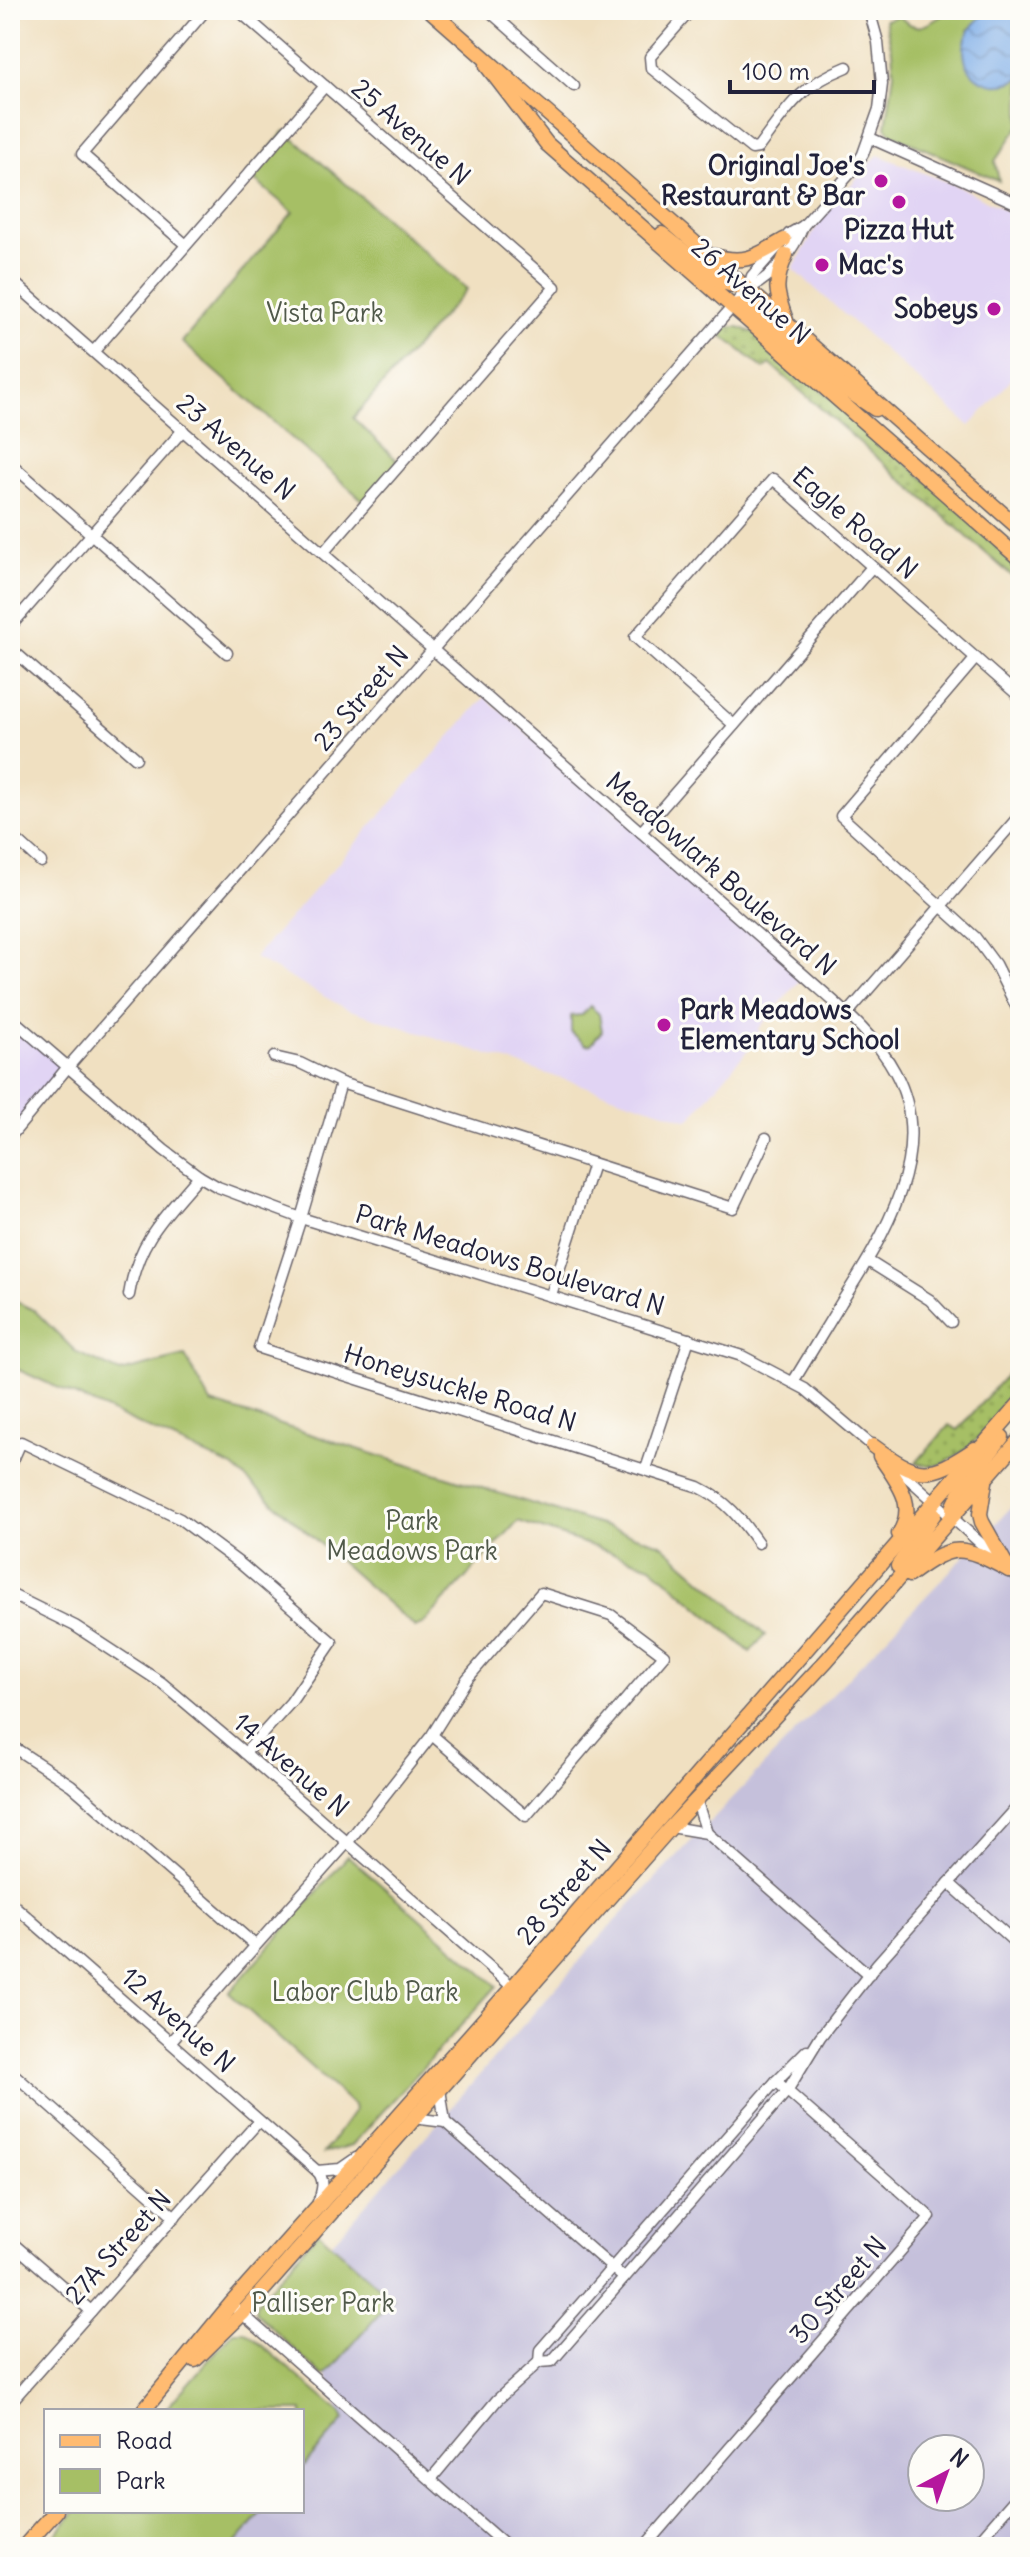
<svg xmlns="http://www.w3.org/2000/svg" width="1030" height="2557" viewBox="0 0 1030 2557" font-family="Delius,sans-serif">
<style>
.built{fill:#e1d4f4}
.industrial{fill:#c5c0db;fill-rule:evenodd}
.grass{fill:url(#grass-dots);stroke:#647050;stroke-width:2}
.park{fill:#a6bf65;stroke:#647050;stroke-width:2}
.water{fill:url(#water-waves);stroke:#506892;stroke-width:2}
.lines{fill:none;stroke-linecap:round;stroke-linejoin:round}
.minor-casing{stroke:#6a646a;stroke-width:13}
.major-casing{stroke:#6a646a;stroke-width:17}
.minor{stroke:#fff;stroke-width:10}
.major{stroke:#ffbb71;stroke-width:14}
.poi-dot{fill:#b5179e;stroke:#fdfcf7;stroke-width:3}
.labels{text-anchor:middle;stroke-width:6;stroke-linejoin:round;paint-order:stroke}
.street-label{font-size:26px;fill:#22223b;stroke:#fdfcf7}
.poi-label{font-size:26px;font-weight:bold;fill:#22223b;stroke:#fdfcf7;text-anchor:end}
.park-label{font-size:26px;fill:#50594a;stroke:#fdfcf7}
</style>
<defs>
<pattern id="grass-dots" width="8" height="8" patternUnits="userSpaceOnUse" patternTransform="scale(2)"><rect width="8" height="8" fill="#a6bf65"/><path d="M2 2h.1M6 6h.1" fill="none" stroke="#879b54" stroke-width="1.8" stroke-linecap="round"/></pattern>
<pattern id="water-waves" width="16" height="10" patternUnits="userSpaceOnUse" patternTransform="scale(2)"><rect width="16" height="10" fill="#7eade8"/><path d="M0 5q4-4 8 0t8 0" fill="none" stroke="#678cbd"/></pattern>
</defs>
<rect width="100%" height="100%" fill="#fdfcf7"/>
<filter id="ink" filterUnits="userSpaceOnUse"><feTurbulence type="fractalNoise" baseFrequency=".0125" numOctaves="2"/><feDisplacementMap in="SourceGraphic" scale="16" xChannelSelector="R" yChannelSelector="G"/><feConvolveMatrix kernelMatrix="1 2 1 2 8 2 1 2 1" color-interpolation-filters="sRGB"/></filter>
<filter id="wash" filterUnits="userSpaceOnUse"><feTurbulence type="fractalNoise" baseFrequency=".006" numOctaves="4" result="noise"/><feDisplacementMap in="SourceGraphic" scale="32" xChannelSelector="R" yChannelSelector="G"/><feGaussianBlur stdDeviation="1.8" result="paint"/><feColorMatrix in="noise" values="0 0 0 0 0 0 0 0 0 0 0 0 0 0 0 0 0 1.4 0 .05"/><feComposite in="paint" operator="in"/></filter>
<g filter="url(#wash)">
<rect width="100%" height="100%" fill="#f0e0c1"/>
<g class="built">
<polygon points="878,155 962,188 1020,218 1020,370 970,426 793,269 823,215"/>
<polygon points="485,697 804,975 758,1030 761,1034 689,1120 347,1009 254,958"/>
<polygon points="10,1017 67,1068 10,1137"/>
</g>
<path class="industrial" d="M1020,1498V2547H233L264,2511H302V2468L343,2420L326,2375L393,2298L332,2243L610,1926ZM922,2449H970V2497H922Z"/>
<g class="grass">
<polygon points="727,327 739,327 755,333 1020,561 1020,583 770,364 764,369 719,333"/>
<path d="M1020,1359V1392C1001,1413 968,1455 941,1464C933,1467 924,1465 916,1463L949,1425L958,1430Z"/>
</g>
<g class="park">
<path d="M951,10H990L968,30L1013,82L1020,78V125L995,161L999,181L893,135L886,127L894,73L892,51L885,20L899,16C920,37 929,22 951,10Z"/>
<polygon points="285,131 467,289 353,418 400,463 365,502 182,342 293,212 247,174"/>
<polygon points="590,1006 599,1014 602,1031 591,1044 586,1045 571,1032 571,1016 582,1015"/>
<polygon points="10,1299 34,1310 77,1353 120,1372 185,1356 211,1403 661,1544 765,1635 750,1652 651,1566 518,1521 424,1623 415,1627 233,1467 10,1366"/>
<polygon points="348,1856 497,1986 352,2145 324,2153 354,2111 353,2105 229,1993"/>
<polygon points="318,2232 393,2298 326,2375 321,2375 255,2312 256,2304"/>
<polygon points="234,2331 245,2331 341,2413 344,2420 302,2468 302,2411 164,2411"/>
<polygon points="76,2511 264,2511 233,2547 45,2547"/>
</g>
<path class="water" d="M990,10H1020V78C974,103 937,45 990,10Z"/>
</g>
<g filter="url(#ink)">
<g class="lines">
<g class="minor-casing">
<g id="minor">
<polyline points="238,10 555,287 323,553"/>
<polyline points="488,10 574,86"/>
<path d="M691,10L650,57L651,68L752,149L758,148C787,109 799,86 847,67"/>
<polyline points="10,19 18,10"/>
<polyline points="870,138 1020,205"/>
<polyline points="185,244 82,154 206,10"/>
<path d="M10,279L804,975C836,1004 874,1033 895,1072C938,1151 883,1237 841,1303C825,1329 809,1356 793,1382"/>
<path d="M748,289C772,278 794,250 803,226"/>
<polyline points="94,351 325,86"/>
<polyline points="10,463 227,653"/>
<polyline points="10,627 183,430"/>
<polyline points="10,648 136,758"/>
<polyline points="976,658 841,816 975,937 995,964 1020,1014"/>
<polyline points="734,725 635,637 773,479 1020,697"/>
<polyline points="641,832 872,567"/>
<polyline points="10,834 41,862"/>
<polyline points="847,1014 1020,815"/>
<polyline points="10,1017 164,1150 199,1176 218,1187 301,1218 742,1356 805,1389 876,1449"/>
<polyline points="274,1057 300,1063 341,1083 733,1208 766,1138"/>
<path d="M341,1083L301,1218L259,1348L699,1487C726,1500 741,1519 758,1543"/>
<polyline points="10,1137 67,1068 748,289 752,276 789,234 803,226 854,169 863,154 879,109 882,84 878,42 869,10"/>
<polyline points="868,1261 930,1300 951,1322"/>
<path d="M129,1295C138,1240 164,1217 199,1176"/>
<polyline points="551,1295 593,1164"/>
<polyline points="894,1465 1020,1579"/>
<polyline points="10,1467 21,1442 180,1519 242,1565 332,1642 291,1702 245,1753"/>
<polyline points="646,1469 689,1339"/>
<polyline points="10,1594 75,1626 162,1683 245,1753 517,1991"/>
<polyline points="10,1745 71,1785 255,1945"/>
<polyline points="696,1799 707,1833 869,1975"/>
<polyline points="1020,1804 949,1883 1020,1947"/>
<polyline points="671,1827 707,1833"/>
<path d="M10,1902L317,2171C326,2180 322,2192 318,2202"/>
<polyline points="171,2041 347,1843 432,1735 467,1679 541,1593 611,1615 664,1655 526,1816 432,1735"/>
<polyline points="16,2076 175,2217"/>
<polyline points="440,2089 445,2122"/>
<polyline points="413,2118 445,2122 624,2278"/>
<polyline points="317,2171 340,2169 356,2158"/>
<polyline points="10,2241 91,2311"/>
<polyline points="231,2304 507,2547"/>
<polyline points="539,2362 552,2361 787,2091 820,2037 877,1964 949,1883"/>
<polyline points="539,2362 540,2350 776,2081 807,2050"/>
<polyline points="10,2403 259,2121"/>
<polyline points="431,2479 497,2400 539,2362"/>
<polyline points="644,2547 930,2217 776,2081"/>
<polyline points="973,2547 1020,2493"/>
</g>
</g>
<g class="major-casing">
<g id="major">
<polyline points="430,10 1020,529"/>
<polyline points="487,66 547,144 1020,559"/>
<polyline points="662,234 722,282 747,289"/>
<path d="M714,256C745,265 757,256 784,240"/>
<polyline points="732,306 741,305 752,309 847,390 875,409"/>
<path d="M786,320C775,291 774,283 786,255"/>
<path d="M873,1446C918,1479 929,1480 975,1449"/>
<path d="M880,1456C897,1482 918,1504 899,1534"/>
<polyline points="985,1482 980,1514 982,1522 1009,1570"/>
<polyline points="953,1508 962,1489 1002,1437"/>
<polyline points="898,1566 934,1514"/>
<path d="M909,1575C956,1541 961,1545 1009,1570"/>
<polyline points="195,2360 242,2314 671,1827 827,1660 1020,1439"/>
<polyline points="143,2411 231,2304 512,1988 1020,1403"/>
<polyline points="24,2547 56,2511"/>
</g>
</g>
<use href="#minor" class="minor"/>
<use href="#major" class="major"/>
</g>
</g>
<g class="poi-dot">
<circle cx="881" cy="181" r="8"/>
<circle cx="899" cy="202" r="8"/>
<circle cx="822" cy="265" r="8"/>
<circle cx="994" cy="309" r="8"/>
<circle cx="664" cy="1025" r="8"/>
</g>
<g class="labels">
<g class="street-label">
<text transform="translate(411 132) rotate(41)" y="9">25 Avenue N</text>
<text transform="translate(751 291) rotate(41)" y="9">26 Avenue N</text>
<text transform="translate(236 447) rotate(41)" y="9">23 Avenue N</text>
<text transform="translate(855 523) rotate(41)" y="9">Eagle Road N</text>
<text transform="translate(361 698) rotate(-49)" y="9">23 Street N</text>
<text transform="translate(721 874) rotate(41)" y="9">Meadowlark Boulevard N</text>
<text transform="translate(510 1260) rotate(17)" y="9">Park Meadows Boulevard N</text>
<text transform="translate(460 1388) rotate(17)" y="9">Honeysuckle Road N</text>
<text transform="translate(291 1765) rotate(41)" y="9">14 Avenue N</text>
<text transform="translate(564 1892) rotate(-49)" y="9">28 Street N</text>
<text transform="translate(178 2020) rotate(42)" y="9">12 Avenue N</text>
<text transform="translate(118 2247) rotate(-48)" y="9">27A Street N</text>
<text transform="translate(838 2290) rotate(-49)" y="9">30 Street N</text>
</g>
<g class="poi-label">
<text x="865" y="175">Original Joe's<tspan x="865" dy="30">Restaurant &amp; Bar</tspan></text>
<text x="899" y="239" text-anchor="middle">Pizza Hut</text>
<text x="838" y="274" text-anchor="start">Mac's</text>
<text x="978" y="318">Sobeys</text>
<text x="680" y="1019" text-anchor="start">Park Meadows<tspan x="680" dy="30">Elementary School</tspan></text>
</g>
<g class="park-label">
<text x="325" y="322">Vista Park</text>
<text x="412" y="1530">Park<tspan x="412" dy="30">Meadows Park</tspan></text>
<text x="365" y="2001">Labor Club Park</text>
<text x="323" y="2312">Palliser Park</text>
</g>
</g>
<rect width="1030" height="2557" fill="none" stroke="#fdfcf7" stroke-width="40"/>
<rect x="44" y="2409" width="260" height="104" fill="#fdfcf7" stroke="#a5a5ac" stroke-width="2"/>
<rect x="60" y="2435" width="40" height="12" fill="#ffbb71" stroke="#a5a5ac" stroke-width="2"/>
<text x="116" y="2449" font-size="24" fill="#22223b">Road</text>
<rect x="60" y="2469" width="40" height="24" fill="#a6bf65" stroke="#a5a5ac" stroke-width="2"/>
<text x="116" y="2489" font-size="24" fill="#22223b">Park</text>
<g transform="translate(946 2473) rotate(41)"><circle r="38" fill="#fdfcf7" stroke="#a5a5ac" stroke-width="2"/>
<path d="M0-6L14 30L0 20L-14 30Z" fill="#b5179e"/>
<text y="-12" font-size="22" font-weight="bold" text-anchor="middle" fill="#22223b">N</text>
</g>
<path d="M730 80v12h144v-12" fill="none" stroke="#22223b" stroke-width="4"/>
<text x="742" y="80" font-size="24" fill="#22223b" stroke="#fdfcf7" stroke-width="6" paint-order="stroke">100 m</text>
</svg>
